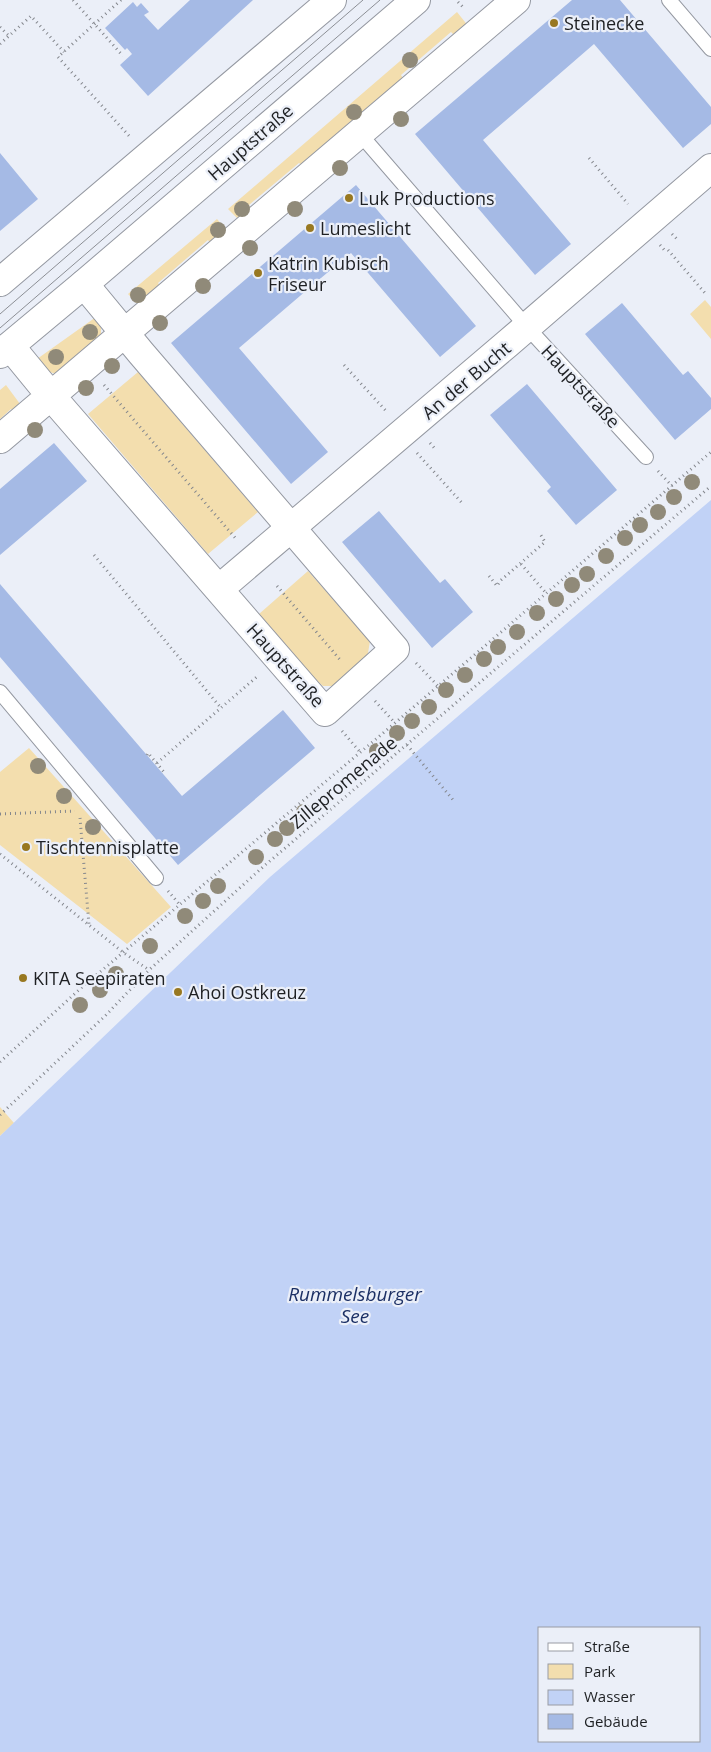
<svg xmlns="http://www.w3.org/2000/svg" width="711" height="1752" viewBox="0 0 711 1752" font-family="'Open Sans',sans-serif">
<rect width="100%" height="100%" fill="#ebeff8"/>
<!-- green -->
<path fill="#f3deae" d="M 457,12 L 469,27 L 455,36 L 451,32 L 401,75 L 404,80 L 302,165 L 299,163 L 249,205 L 251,209 L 241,222 L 228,209 Z
M 217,219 L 229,233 L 210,243 L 208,240 L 158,283 L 160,286 L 141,308 L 128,294 Z
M 705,300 L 711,307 L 711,339 L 690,314 Z
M 96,317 L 101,325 L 101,336 L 59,374 C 47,373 43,368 37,359 Z
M 138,372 L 258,512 L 208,554 L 88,414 Z
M 6,385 L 23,408 L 16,412 L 11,409 L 0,419 L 0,390 Z
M 308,571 L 370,641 L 367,659 L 335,686 L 323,686 L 315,679 L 259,614 Z
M 29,748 L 171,907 L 127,944 L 0,845 L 0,772 Z
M 0,1107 L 14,1123 L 0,1136 Z"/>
<!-- water -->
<path fill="#c1d2f6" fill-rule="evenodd" d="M 711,500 L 711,1752 L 0,1752 L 0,1136 L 270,877 ZM 540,1628 L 700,1628 L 700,1741 L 540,1741 Z"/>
<!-- building -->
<path fill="#a5bae5" d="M 190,0 L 253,0 L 148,96 L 120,65 L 132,54 L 127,48 L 125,50 L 105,28 L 133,2 L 137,7 L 141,3 L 149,12 L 144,15 L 158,30 Z
M 572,0 L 620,0 L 711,107 L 711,124 L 683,148 L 594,44 L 483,140 L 571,244 L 535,275 L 415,134 Z
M 0,153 L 38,199 L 0,231 Z
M 356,185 L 476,326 L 440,357 L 351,253 L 321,278 L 239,348 L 328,452 L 291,484 L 171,343 Z
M 622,303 L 683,375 L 688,371 L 711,398 L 711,409 L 675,440 L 585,334 Z
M 527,384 L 617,490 L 576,525 L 547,491 L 551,487 L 490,415 Z
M 54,443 L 87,481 L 0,555 L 0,489 Z
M 379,511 L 440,583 L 445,579 L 473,612 L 432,648 L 342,542 Z
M 0,584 L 182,796 L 283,710 L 315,748 L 178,865 L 0,657 Z"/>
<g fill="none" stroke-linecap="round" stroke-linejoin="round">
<!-- service casing -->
<g stroke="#9498a1" stroke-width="16">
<path id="service" d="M 669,0 L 711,49
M 360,134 L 527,327 L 646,457
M 0,692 L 156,878"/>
</g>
<!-- minor casing -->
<g stroke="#9498a1" stroke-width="30">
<path id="minor" d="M 10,346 L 51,396 L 325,712 L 395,649 L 141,353 L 84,284
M 0,439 L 516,0
M 219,589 L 507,344 L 711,168"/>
</g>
<!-- secondary casing -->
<g stroke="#9498a1" stroke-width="30">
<path id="secondary" d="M 0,282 L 332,0
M 0,354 L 84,284 L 416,0"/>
</g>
<!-- path -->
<path stroke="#84878d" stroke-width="3" stroke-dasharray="1 4" stroke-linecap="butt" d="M 73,0 L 123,56
M 121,0 L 58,57 L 130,137
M 458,2 L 465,9
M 0,27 L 9,36
M 0,44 L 31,16 L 64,52
M 589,158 L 628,204
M 672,234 L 679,241
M 660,245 L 666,252
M 668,250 L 705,293
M 344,365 L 387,412
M 104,385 L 237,540
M 430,443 L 436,450
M 417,453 L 462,503
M 658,471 L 672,486
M 94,555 L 221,708
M 521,564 L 546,593
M 489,576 L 497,586 L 500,581 L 545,542 L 539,532
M 277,586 L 342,662
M 416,663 L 438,686
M 375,701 L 395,723
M 342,731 L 360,752
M 407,745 L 454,801
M 147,755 L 148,753 L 164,772 L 163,773
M 157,763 L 259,675
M 0,814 L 75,811
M 80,818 L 89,925
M 0,854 L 124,953 L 149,970
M 168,891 L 180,905
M 0,1062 L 81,988 L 395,723 L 711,452
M 0,1115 L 106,1015 L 149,970 L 264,866 L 711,486"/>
<!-- service -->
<use href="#service" stroke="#fff" stroke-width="14"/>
<!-- minor -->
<use href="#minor" stroke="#fff" stroke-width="28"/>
<!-- secondary -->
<use href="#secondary" stroke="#fff" stroke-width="28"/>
<!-- tram -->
<path stroke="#8c8f95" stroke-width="1" d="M 0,314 L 363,0
M 0,328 L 380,0"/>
</g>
<!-- trees -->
<g fill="#908a79">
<circle cx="410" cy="60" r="8"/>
<circle cx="354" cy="112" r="8"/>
<circle cx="401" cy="119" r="8"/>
<circle cx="340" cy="168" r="8"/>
<circle cx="242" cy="209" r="8"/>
<circle cx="295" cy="209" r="8"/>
<circle cx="218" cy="230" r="8"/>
<circle cx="250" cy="248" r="8"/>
<circle cx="203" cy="286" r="8"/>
<circle cx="138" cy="295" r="8"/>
<circle cx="160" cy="323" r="8"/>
<circle cx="90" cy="332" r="8"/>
<circle cx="56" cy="357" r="8"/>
<circle cx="112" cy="366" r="8"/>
<circle cx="86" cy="388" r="8"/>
<circle cx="35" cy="430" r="8"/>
<circle cx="692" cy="482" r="8"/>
<circle cx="674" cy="497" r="8"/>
<circle cx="658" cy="512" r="8"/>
<circle cx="640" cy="525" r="8"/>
<circle cx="625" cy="538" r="8"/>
<circle cx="606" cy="556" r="8"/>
<circle cx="587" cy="574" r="8"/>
<circle cx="572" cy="585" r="8"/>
<circle cx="556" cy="599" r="8"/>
<circle cx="537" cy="613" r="8"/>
<circle cx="517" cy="632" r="8"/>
<circle cx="498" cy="647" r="8"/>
<circle cx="484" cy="659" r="8"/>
<circle cx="465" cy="675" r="8"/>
<circle cx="446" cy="690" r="8"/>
<circle cx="429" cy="707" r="8"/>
<circle cx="412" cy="721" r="8"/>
<circle cx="397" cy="733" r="8"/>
<circle cx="377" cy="751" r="8"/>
<circle cx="38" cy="766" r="8"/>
<circle cx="64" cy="796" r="8"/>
<circle cx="304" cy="812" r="8"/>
<circle cx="93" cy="827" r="8"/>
<circle cx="287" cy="828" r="8"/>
<circle cx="275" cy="839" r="8"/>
<circle cx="256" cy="857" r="8"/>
<circle cx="218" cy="886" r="8"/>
<circle cx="203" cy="901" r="8"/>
<circle cx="185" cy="916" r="8"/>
<circle cx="150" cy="946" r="8"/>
<circle cx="116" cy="974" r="8"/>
<circle cx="100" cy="990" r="8"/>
<circle cx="80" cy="1005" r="8"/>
</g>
<!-- markers -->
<g fill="#987821" stroke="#ebeff8" stroke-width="2">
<circle cx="554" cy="23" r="5"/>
<circle cx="349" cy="198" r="5"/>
<circle cx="310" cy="228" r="5"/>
<circle cx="258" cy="273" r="5"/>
<circle cx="26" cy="847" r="5"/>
<circle cx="23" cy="978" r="5"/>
<circle cx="178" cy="992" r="5"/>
</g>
<g text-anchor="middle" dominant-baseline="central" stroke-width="4.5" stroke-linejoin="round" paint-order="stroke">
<!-- poi labels -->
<g font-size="18" fill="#1e2023" stroke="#ebeff8" text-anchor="start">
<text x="564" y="23">Steinecke</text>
<text x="359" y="198">Luk Productions</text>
<text x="320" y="228">Lumeslicht</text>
<text x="268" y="263">Katrin Kubisch<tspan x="268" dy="21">Friseur</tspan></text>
<text x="36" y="847">Tischtennisplatte</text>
<text x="33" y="978">KITA Seepiraten</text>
<text x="188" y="992">Ahoi Ostkreuz</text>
</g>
<!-- street labels -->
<g font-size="18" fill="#1e2023" stroke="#ebeff8">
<text transform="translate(250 142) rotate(-41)">Hauptstraße</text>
<text transform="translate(466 380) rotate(-40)">An der Bucht</text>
<text transform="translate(581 386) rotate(47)">Hauptstraße</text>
<text transform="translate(286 665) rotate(48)">Hauptstraße</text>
<text transform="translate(343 782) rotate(-40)">Zillepromenade</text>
</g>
<!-- water labels -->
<g font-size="19" font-style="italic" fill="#1c3065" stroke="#ebeff8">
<text x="355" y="1294">Rummelsburger<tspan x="355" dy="22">See</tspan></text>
</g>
</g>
<!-- legend -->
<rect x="538" y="1627" width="162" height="115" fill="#ebeff8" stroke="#999ca3"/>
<rect x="548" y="1643" width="25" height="8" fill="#ffffff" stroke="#999ca3"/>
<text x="584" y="1652" font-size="15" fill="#1e2023">Straße</text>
<rect x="548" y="1664" width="25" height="15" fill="#f3deae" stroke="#999ca3"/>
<text x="584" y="1677" font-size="15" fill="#1e2023">Park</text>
<rect x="548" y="1690" width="25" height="15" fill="#c1d2f6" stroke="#999ca3"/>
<text x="584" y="1702" font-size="15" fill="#1e2023">Wasser</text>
<rect x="548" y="1714" width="25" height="15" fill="#a5bae5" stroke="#999ca3"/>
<text x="584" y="1727" font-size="15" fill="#1e2023">Gebäude</text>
</svg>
